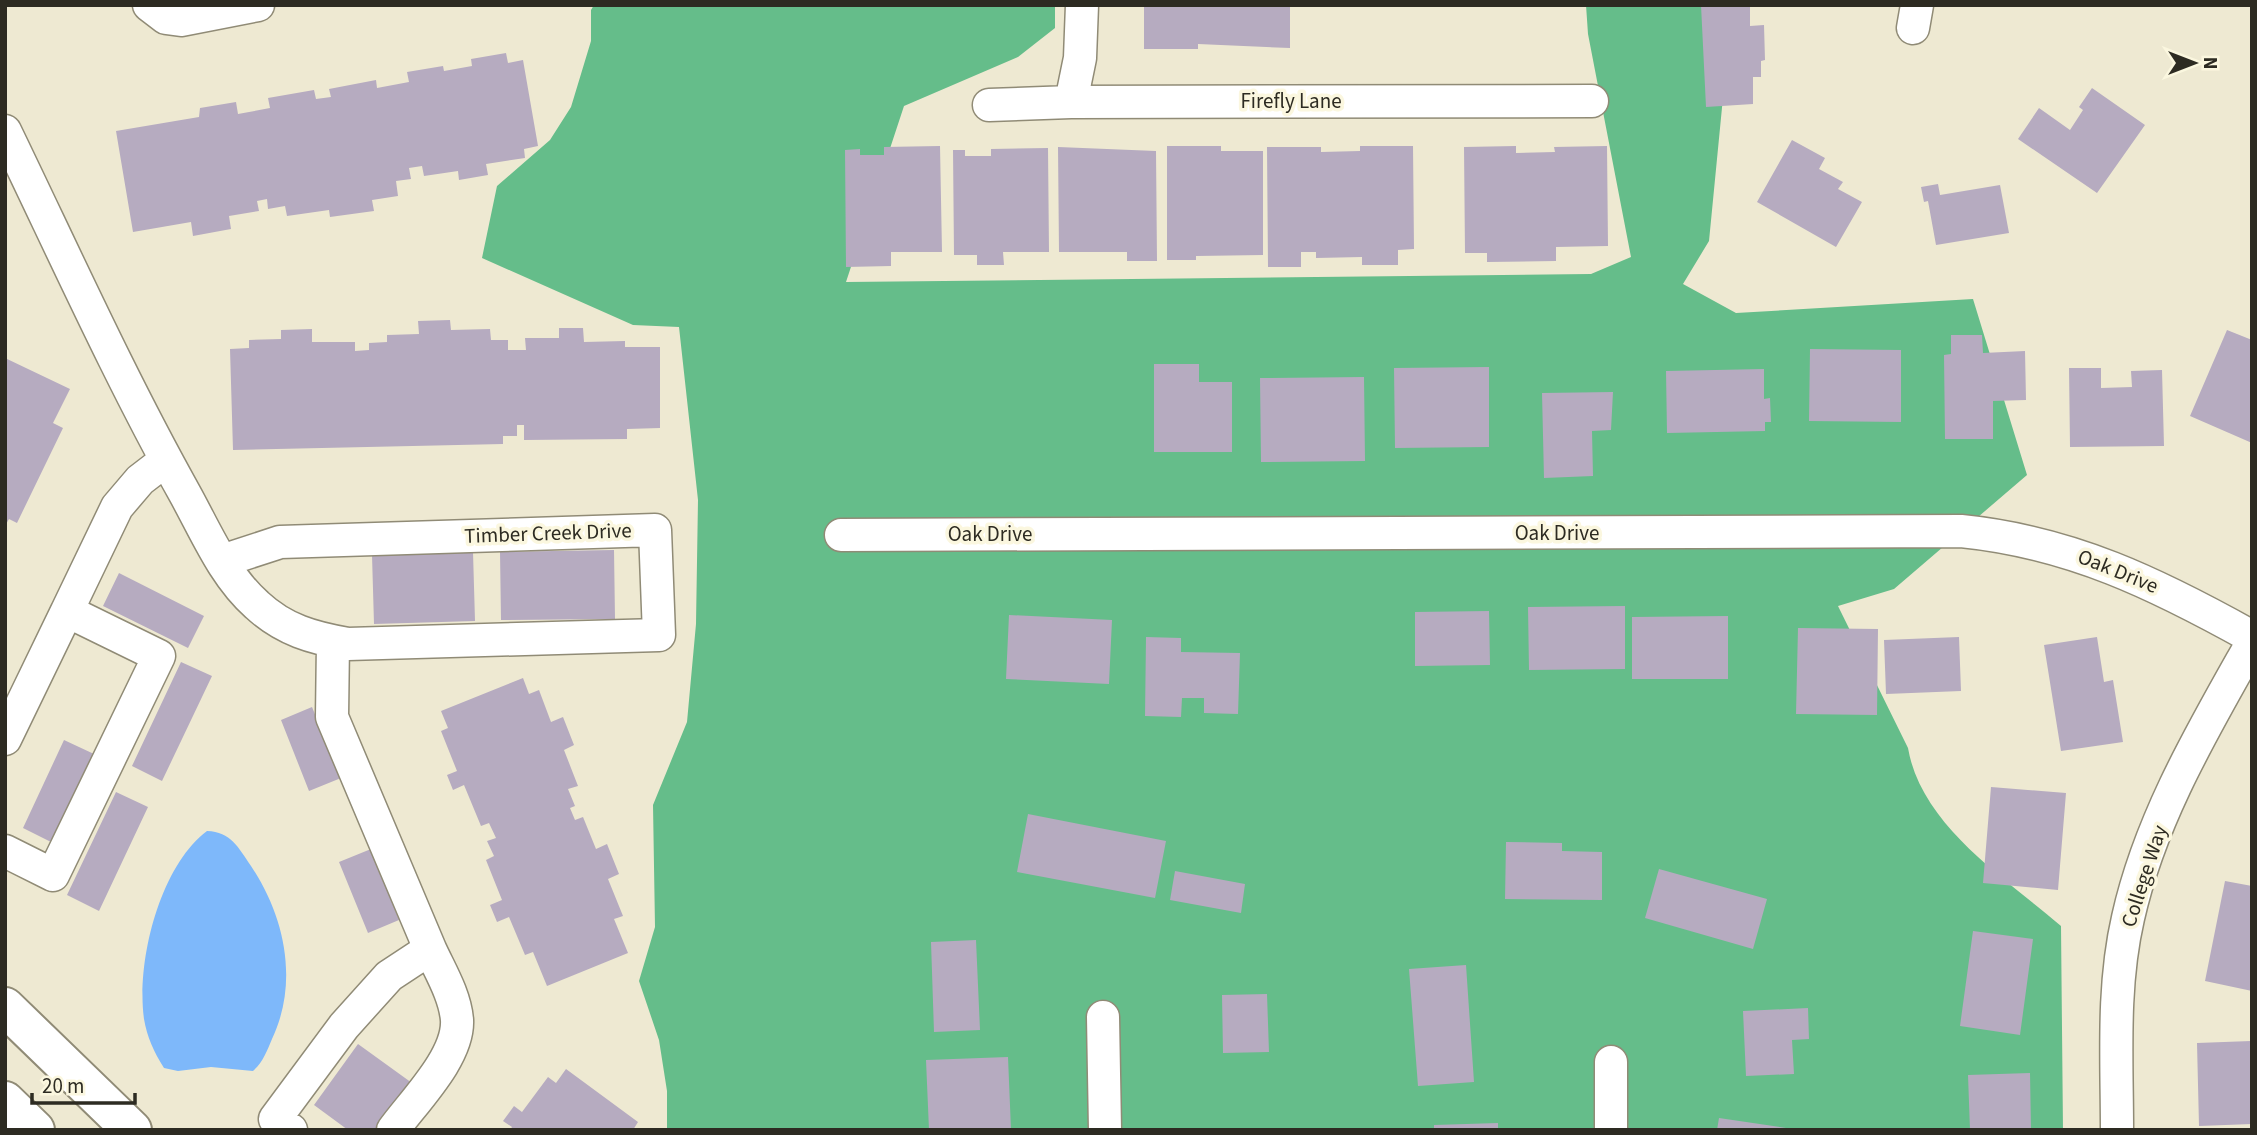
<svg xmlns="http://www.w3.org/2000/svg" width="2257" height="1135" viewBox="0 0 2257 1135" font-family="'Source Sans 3',sans-serif">
<rect width="100%" height="100%" fill="#eee9d2"/>
<!-- forest -->
<path fill="#65bd8a" d="M 594,5 L 1055,5 L 1055,28 L 1018,57 L 904,106 L 846,282 L 1591,274 L 1631,257 L 1588,34 L 1586,5 L 1732,5 L 1709,241 L 1683,284 L 1736,313 L 1973,299 L 2027,475 L 1894,589 L 1838,606 L 1908,748 C 1921,825 2005,878 2061,926 L 2063,1130 L 667,1130 L 667,1091 L 659,1040 L 639,981 L 655,927 L 653,805 L 687,722 L 696,624 L 698,500 L 679,327 L 633,325 L 482,258 L 497,186 L 550,140 L 571,107 L 591,41 L 591,10 Z"/>
<!-- water -->
<path fill="#7eb8fa" d="M 207,831 C 231,832 238,847 251,866 C 285,917 299,982 272,1039 C 267,1051 263,1062 253,1071 L 211,1067 L 178,1071 L 164,1068 C 154,1052 147,1037 144,1019 C 136,961 160,866 207,831 Z"/>
<!-- building -->
<path fill="#b6abc0" d="M 1144,5 L 1290,5 L 1290,48 L 1198,44 L 1198,49 L 1144,49 Z
M 1701,5 L 1750,5 L 1750,26 L 1764,25 L 1765,60 L 1761,61 L 1761,77 L 1753,77 L 1753,104 L 1706,107 Z
M 506,53 L 508,63 L 523,60 L 538,146 L 524,149 L 525,158 L 486,164 L 488,175 L 459,180 L 458,171 L 424,176 L 422,166 L 409,168 L 411,179 L 396,181 L 398,196 L 372,200 L 374,211 L 330,217 L 329,210 L 287,216 L 285,206 L 268,209 L 267,199 L 257,201 L 259,211 L 229,216 L 231,229 L 193,236 L 191,222 L 133,232 L 116,131 L 199,117 L 200,108 L 236,102 L 238,114 L 270,108 L 268,98 L 314,90 L 316,99 L 331,97 L 329,89 L 376,80 L 377,88 L 409,82 L 407,72 L 443,66 L 444,71 L 472,66 L 471,59 Z
M 2092,88 L 2145,125 L 2097,193 L 2018,139 L 2039,108 L 2070,130 L 2083,110 L 2079,107 Z
M 1792,140 L 1825,158 L 1819,169 L 1843,182 L 1838,189 L 1862,202 L 1836,247 L 1757,202 Z
M 940,146 L 942,252 L 891,252 L 891,266 L 846,267 L 845,150 L 860,149 L 860,155 L 884,155 L 884,147 Z
M 1167,146 L 1221,146 L 1221,151 L 1263,151 L 1263,255 L 1196,256 L 1196,260 L 1167,260 Z
M 1360,146 L 1413,146 L 1414,249 L 1398,250 L 1398,265 L 1362,265 L 1362,257 L 1316,258 L 1316,252 L 1301,252 L 1301,267 L 1268,267 L 1267,147 L 1321,147 L 1321,152 L 1360,151 Z
M 1516,146 L 1516,153 L 1555,152 L 1554,147 L 1607,146 L 1608,246 L 1556,247 L 1556,261 L 1487,262 L 1487,253 L 1465,253 L 1464,147 Z
M 1058,147 L 1156,151 L 1157,261 L 1127,261 L 1127,252 L 1059,252 Z
M 1048,148 L 1049,252 L 1003,252 L 1004,265 L 977,265 L 977,255 L 954,255 L 953,150 L 965,150 L 965,156 L 991,156 L 991,149 Z
M 1938,184 L 1940,195 L 2000,185 L 2009,233 L 1936,245 L 1928,201 L 1924,202 L 1921,187 Z
M 450,320 L 451,330 L 490,329 L 491,340 L 508,340 L 508,350 L 526,350 L 525,338 L 559,338 L 559,328 L 583,328 L 584,342 L 625,341 L 625,347 L 660,347 L 660,428 L 627,429 L 627,439 L 524,440 L 524,425 L 517,425 L 517,436 L 503,436 L 503,444 L 233,450 L 230,349 L 249,348 L 249,340 L 281,339 L 281,330 L 312,329 L 312,342 L 355,342 L 355,351 L 369,350 L 369,343 L 387,342 L 387,335 L 419,334 L 418,321 Z
M 2227,330 L 2252,340 L 2252,443 L 2190,416 Z
M 1951,335 L 1982,335 L 1983,353 L 2025,351 L 2026,400 L 1993,401 L 1993,439 L 1945,439 L 1944,355 L 1951,354 Z
M 1810,349 L 1901,350 L 1901,422 L 1809,421 Z
M 5,358 L 70,389 L 53,423 L 63,428 L 17,523 L 9,519 L 5,526 Z
M 1154,364 L 1199,364 L 1199,382 L 1232,382 L 1232,452 L 1154,452 Z
M 1489,367 L 1489,447 L 1395,448 L 1394,368 Z
M 2069,368 L 2101,368 L 2101,388 L 2132,387 L 2131,371 L 2162,370 L 2164,446 L 2070,447 Z
M 1764,369 L 1764,399 L 1770,398 L 1771,422 L 1765,422 L 1765,431 L 1667,433 L 1666,371 Z
M 1364,377 L 1365,461 L 1261,462 L 1260,378 Z
M 1613,392 L 1611,430 L 1592,431 L 1593,476 L 1544,478 L 1542,393 Z
M 614,550 L 615,619 L 501,620 L 500,552 Z
M 473,552 L 475,621 L 374,624 L 372,555 Z
M 119,573 L 204,616 L 188,648 L 103,606 Z
M 1625,606 L 1625,669 L 1529,670 L 1528,607 Z
M 1489,611 L 1490,665 L 1415,666 L 1415,612 Z
M 1009,615 L 1112,620 L 1109,684 L 1006,679 Z
M 1728,616 L 1728,679 L 1632,679 L 1632,617 Z
M 1798,628 L 1878,629 L 1877,715 L 1796,714 Z
M 1146,637 L 1181,638 L 1181,652 L 1240,653 L 1238,714 L 1204,713 L 1204,698 L 1182,698 L 1181,717 L 1145,716 Z
M 1959,637 L 1961,691 L 1886,694 L 1884,640 Z
M 2097,637 L 2104,682 L 2113,680 L 2123,742 L 2061,751 L 2044,645 Z
M 181,662 L 212,676 L 162,781 L 132,766 Z
M 523,678 L 529,694 L 539,690 L 551,722 L 563,717 L 574,745 L 564,750 L 578,786 L 568,789 L 575,806 L 570,808 L 575,820 L 583,817 L 596,849 L 607,844 L 619,874 L 608,879 L 623,916 L 614,919 L 628,953 L 547,986 L 533,952 L 525,955 L 509,917 L 497,922 L 490,905 L 502,900 L 486,860 L 494,856 L 487,841 L 496,838 L 489,823 L 481,826 L 464,785 L 453,790 L 447,775 L 457,771 L 441,731 L 448,728 L 441,711 Z
M 312,707 L 341,778 L 309,791 L 281,720 Z
M 64,740 L 94,754 L 53,843 L 23,828 Z
M 1991,787 L 2066,793 L 2058,890 L 1983,883 Z
M 116,792 L 148,807 L 99,911 L 67,895 Z
M 1028,814 L 1166,841 L 1155,898 L 1017,872 Z
M 1506,842 L 1562,843 L 1562,851 L 1602,852 L 1602,900 L 1505,899 Z
M 371,849 L 399,920 L 368,933 L 339,862 Z
M 1659,869 L 1767,899 L 1753,949 L 1645,918 Z
M 1175,871 L 1245,884 L 1241,913 L 1170,900 Z
M 2225,881 L 2252,886 L 2252,991 L 2205,981 Z
M 1973,931 L 2033,939 L 2020,1035 L 1960,1026 Z
M 976,940 L 980,1030 L 934,1032 L 931,942 Z
M 1466,965 L 1474,1082 L 1418,1086 L 1409,969 Z
M 1267,994 L 1269,1052 L 1223,1053 L 1222,995 Z
M 1808,1008 L 1809,1039 L 1792,1040 L 1794,1074 L 1746,1076 L 1743,1011 Z
M 2251,1041 L 2252,1124 L 2199,1126 L 2197,1043 Z
M 358,1044 L 412,1083 L 378,1130 L 348,1130 L 314,1105 Z
M 1008,1057 L 1011,1130 L 929,1130 L 926,1060 Z
M 566,1069 L 638,1122 L 633,1130 L 510,1130 L 512,1127 L 503,1121 L 514,1106 L 522,1112 L 548,1077 L 556,1083 Z
M 2030,1073 L 2031,1130 L 1970,1130 L 1968,1075 Z
M 1719,1118 L 1786,1128 L 1786,1130 L 1717,1130 Z
M 1498,1123 L 1498,1130 L 1434,1130 L 1434,1125 Z"/>
<g fill="none" stroke-linecap="round" stroke-linejoin="round">
<!-- minor casing -->
<g stroke="#908b76" stroke-width="35">
<path id="minor" d="M 149,5 L 166,18 L 181,20 L 258,5
M 1913,28 L 1917,5
M 1071,102 L 1080,58 L 1082,5
M 989,105 L 1071,102 L 1592,101
M 5,131 C 64,253 119,376 185,494 C 206,532 224,576 257,605 C 284,630 313,638 348,644 L 659,635 L 655,530 L 280,542 L 222,561
M 841,535 L 1961,531 C 2071,542 2157,584 2252,637
M 67,611 L 117,507 L 140,480 L 166,460
M 333,642 L 332,717 L 430,949
M 5,739 L 67,611 L 159,656 L 53,875 L 5,851
M 1103,1017 L 1105,1130
M 1611,1062 L 1611,1130
M 291,1130 L 275,1119 L 344,1026 L 389,976 L 430,949 C 440,971 455,995 457,1020 C 459,1057 414,1101 393,1130
M 2117,1130 C 2117,1060 2112,987 2128,918 C 2150,819 2203,730 2252,643"/>
</g>
<!-- tertiary casing -->
<g stroke="#908b76" stroke-width="42">
<path id="tertiary" d="M 5,1007 L 132,1130
M 5,1101 L 35,1130"/>
</g>
<!-- minor -->
<use href="#minor" stroke="#fff" stroke-width="32"/>
<!-- tertiary -->
<use href="#tertiary" stroke="#fff" stroke-width="38"/>
</g>
<g text-anchor="middle" dominant-baseline="central" stroke-width="7" stroke-linejoin="round" paint-order="stroke">
<!-- street labels -->
<g font-size="21" fill="#2d2b22" stroke="#fbf7df">
<text x="1291" y="101">Firefly Lane</text>
<text transform="translate(548 533) rotate(-2)">Timber Creek Drive</text>
<text x="1557" y="533">Oak Drive</text>
<text x="990" y="534">Oak Drive</text>
<text transform="translate(2118 571) rotate(22)">Oak Drive</text>
<text transform="translate(2144 876) rotate(-72)">College Way</text>
</g>
</g>
<!-- border -->
<rect width="2257" height="1135" fill="none" stroke="#2d2b22" stroke-width="14"/>
<!-- north arrow -->
<g transform="translate(2194 63) rotate(90)" stroke="#fbf7df" stroke-width="5" paint-order="stroke">
<path d="M0-5L12 26L0 18L-12 26Z" fill="#2d2b22"/>
<text y="-10" font-size="19" font-weight="bold" text-anchor="middle" fill="#2d2b22">N</text>
</g>
<!-- scale -->
<path d="M32 1093v10h103v-10" fill="none" stroke="#2d2b22" stroke-width="3.5"/>
<text x="42" y="1093" font-size="21" fill="#2d2b22" stroke="#fbf7df" stroke-width="5" paint-order="stroke">20 m</text>
</svg>
